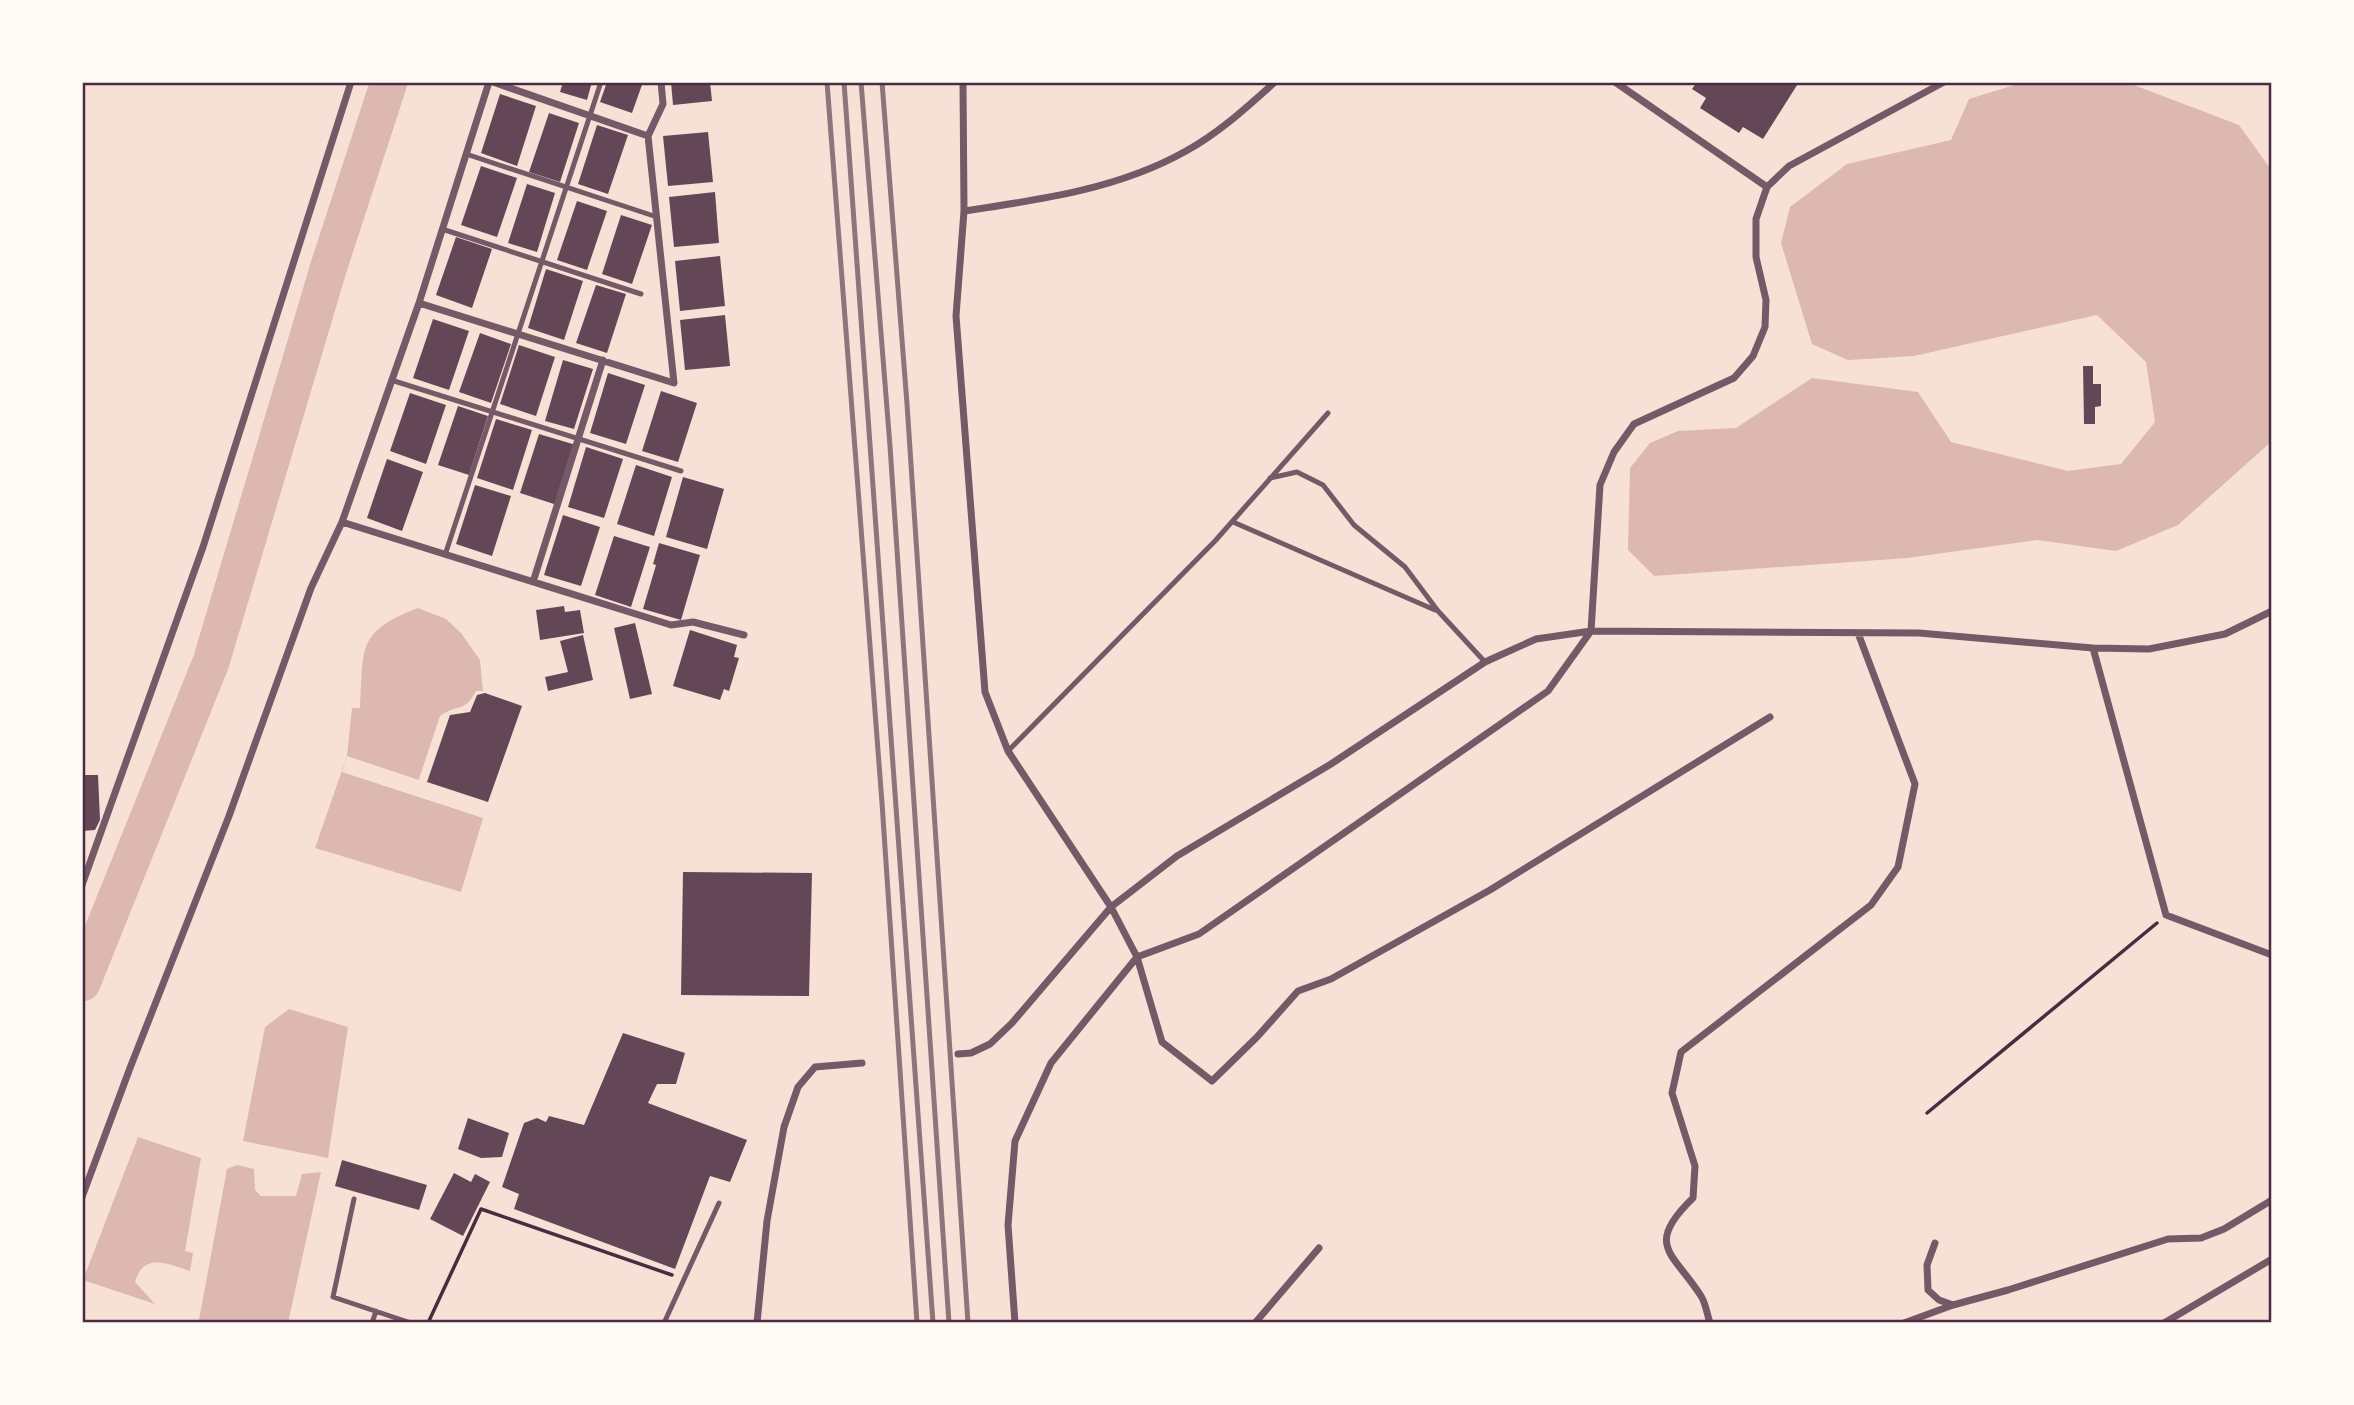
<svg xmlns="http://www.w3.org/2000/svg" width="2354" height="1405" viewBox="0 0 2354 1405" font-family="Signika,sans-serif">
<rect width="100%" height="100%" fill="#f7e1d7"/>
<!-- water -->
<path fill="#dcb8b0" d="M 2024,82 L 2126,82 L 2239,125 L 2272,171 L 2272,441 L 2178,525 L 2116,551 L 2037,540 L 1907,558 L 1654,576 L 1628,550 L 1630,468 L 1650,443 L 1678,431 L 1736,428 L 1812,378 L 1918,392 L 1951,442 L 2068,471 L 2121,464 L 2155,422 L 2146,362 L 2097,315 L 1914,356 L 1848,360 L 1812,344 L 1781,243 L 1790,207 L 1847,164 L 1951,140 L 1969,99 Z
M 418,608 L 446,619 L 461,633 L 480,660 L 483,691 L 476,691 C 464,714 458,703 440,716 L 414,794 L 483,818 L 461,892 L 315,848 L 347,756 L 352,708 L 360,708 C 364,649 355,632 418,608 Z
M 289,1009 L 348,1027 L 328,1158 L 243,1141 L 265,1027 Z
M 138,1137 L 201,1158 L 185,1251 L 193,1253 L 190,1271 C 168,1264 143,1252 135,1282 L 155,1304 L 83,1280 Z
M 237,1165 L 254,1169 L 255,1190 L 261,1196 L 296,1196 L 302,1174 L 321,1172 L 288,1323 L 223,1323 L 199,1320 L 227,1169 Z"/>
<!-- pier -->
<path fill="#f7e1d7" d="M 347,756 L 422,781 L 418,792 L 484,815 L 483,818 L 342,772 Z"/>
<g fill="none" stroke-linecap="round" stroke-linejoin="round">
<!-- river -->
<path stroke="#dcb8b0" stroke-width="37" d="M 82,983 L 211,662 L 329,266 L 389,82"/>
</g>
<!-- building -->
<path fill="#644757" d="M 563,82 L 592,82 L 587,100 L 560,92 Z
M 607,82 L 643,82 L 632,113 L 600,102 Z
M 671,82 L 710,82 L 712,101 L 673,105 Z
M 1697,82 L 1799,82 L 1763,139 L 1743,127 L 1739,133 L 1700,108 L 1706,98 L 1692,89 Z
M 500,94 L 536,106 L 517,166 L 481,153 Z
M 549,113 L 579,123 L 560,182 L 529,172 Z
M 597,125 L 628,135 L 608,194 L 578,184 Z
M 708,132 L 713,182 L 668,186 L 663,136 Z
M 481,166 L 517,178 L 497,237 L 461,225 Z
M 527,184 L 555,193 L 537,252 L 508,243 Z
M 715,192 L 719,243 L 674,247 L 669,197 Z
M 577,201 L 607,211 L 587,270 L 557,260 Z
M 621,215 L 652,225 L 632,284 L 602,274 Z
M 456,237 L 492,249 L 472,308 L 436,295 Z
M 720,256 L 725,306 L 680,311 L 675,261 Z
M 546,269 L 583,281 L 564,340 L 528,328 Z
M 596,285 L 626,294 L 607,353 L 576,343 Z
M 725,315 L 730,366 L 685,370 L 680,320 Z
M 433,319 L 469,331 L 449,390 L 413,378 Z
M 480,333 L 511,344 L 491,403 L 459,392 Z
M 519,345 L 555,357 L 536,416 L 500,404 Z
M 563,360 L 593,369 L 574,429 L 545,421 Z
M 2083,366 L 2093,366 L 2093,384 L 2101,384 L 2101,406 L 2095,407 L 2095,424 L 2084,424 Z
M 608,373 L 645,385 L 626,444 L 590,433 Z
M 661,391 L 697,403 L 678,462 L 642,451 Z
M 410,393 L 446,405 L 426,464 L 390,451 Z
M 458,406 L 488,416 L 469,475 L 438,465 Z
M 496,419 L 532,430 L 513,490 L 477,478 Z
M 539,434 L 576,445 L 557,505 L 520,493 Z
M 586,447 L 623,459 L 604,518 L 568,507 Z
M 387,459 L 423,472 L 402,531 L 367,518 Z
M 636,465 L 672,477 L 654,536 L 617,524 Z
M 683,477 L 724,489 L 707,549 L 666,537 Z
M 475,485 L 511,496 L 492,556 L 456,544 Z
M 563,515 L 600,527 L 581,586 L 544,575 Z
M 614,536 L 650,547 L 631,607 L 595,595 Z
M 659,543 L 700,555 L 681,620 L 643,609 L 656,565 L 653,564 Z
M 564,606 L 565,612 L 580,610 L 584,633 L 540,640 L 536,610 Z
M 635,623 L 652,694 L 630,699 L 614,628 Z
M 690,630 L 737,645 L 734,657 L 739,658 L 729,691 L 724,689 L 720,700 L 673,686 Z
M 583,635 L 593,680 L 548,691 L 545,677 L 568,672 L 560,641 Z
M 485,693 L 522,706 L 488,802 L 427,782 L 450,715 L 470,712 L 477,695 Z
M 82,775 L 98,775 L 100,820 L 95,830 L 82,831 Z
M 683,872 L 812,873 L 809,996 L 681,995 Z
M 623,1033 L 685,1053 L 676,1084 L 657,1084 L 648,1103 L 747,1140 L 730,1182 L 710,1176 L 675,1269 L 514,1209 L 519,1194 L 502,1187 L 524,1123 L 537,1118 L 546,1122 L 549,1116 L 584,1125 Z
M 468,1118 L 509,1133 L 502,1157 L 481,1158 L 458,1149 Z
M 342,1160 L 427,1185 L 419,1210 L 335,1186 Z
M 454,1173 L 471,1182 L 475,1174 L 490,1182 L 463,1236 L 430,1219 Z"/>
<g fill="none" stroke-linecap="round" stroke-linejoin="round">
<!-- path -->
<path stroke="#4a2c40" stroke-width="3.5" d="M 1927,1113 L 2157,923
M 428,1323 L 481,1209 L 672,1275"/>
<!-- service -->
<path stroke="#755966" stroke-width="5" d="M 466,154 L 657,217
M 442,229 L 641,294
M 391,380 L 681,471
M 1270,478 L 1297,472 L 1323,485 L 1354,525 L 1405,567 L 1438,611 L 1485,662
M 1233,522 L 1435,610
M 445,555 L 601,82
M 1008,751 L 1215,541 L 1328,413
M 354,1199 L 333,1297 L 411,1323
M 372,1323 L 376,1311
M 664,1323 L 719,1203"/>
<!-- minor -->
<path stroke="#755966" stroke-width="7" d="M 493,82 L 648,136
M 963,82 L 964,211 L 956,316 L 985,692 L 1008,751 L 1111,907 L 1137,957 L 1162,1042 L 1212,1081 L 1257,1037 L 1298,991 L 1331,979 L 1490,890 L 1770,717
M 1615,82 L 1767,187
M 964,211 C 1039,200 1119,189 1186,151 C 1219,133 1247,107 1275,82
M 419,303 L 674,383 L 648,136 L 663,104 L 661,82
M 342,522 L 671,625 L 693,622 L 744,635
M 533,582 L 603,360
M 2093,648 L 2166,915 L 2272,955
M 82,885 L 203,547 L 351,82
M 958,1054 L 971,1053 L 990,1044 L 1012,1023 L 1111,907 L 1177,856 L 1331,764 L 1485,662 L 1536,639 L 1591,631 L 1919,633 L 2093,648 L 2149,649 L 2225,634 L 2272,611
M 82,1197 L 130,1068 L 229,816 L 311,588 L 342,522 L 419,303 L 489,82
M 1935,1243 L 1927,1265 L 1928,1290 L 1939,1300 L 1953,1305
M 757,1323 L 767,1221 L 784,1127 L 798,1087 L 815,1067 L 862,1063
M 1015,1323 L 1008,1225 L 1015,1141 L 1051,1063 L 1137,957 L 1199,934 L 1548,691 L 1591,631 L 1600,485 L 1614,452 L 1634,424 L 1734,378 L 1753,356 L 1765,327 L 1766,300 L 1756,257 L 1756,219 L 1767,187 L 1789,166 L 1944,82
M 1255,1323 L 1319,1248
M 1710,1323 C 1707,1314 1706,1304 1701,1296 C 1674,1253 1643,1246 1693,1198 L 1695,1166 L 1672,1093 L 1681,1052 L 1871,905 L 1898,867 L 1915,784 L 1858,633
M 1904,1323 L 1953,1305 L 2008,1290 L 2168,1239 L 2201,1238 L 2224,1229 L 2272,1200
M 2164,1323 L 2272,1259"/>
<!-- rail -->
<path stroke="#8f747c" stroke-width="5" d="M 827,82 L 882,803 L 917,1323
M 844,82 L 933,1323
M 861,82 L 890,446 L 949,1323
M 882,82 L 907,404 L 968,1323"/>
</g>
<!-- border -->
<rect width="2354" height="1405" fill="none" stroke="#fffaf5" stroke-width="168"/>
<rect x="84" y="84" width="2186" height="1237" fill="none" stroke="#4a2c40" stroke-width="2.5"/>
</svg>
